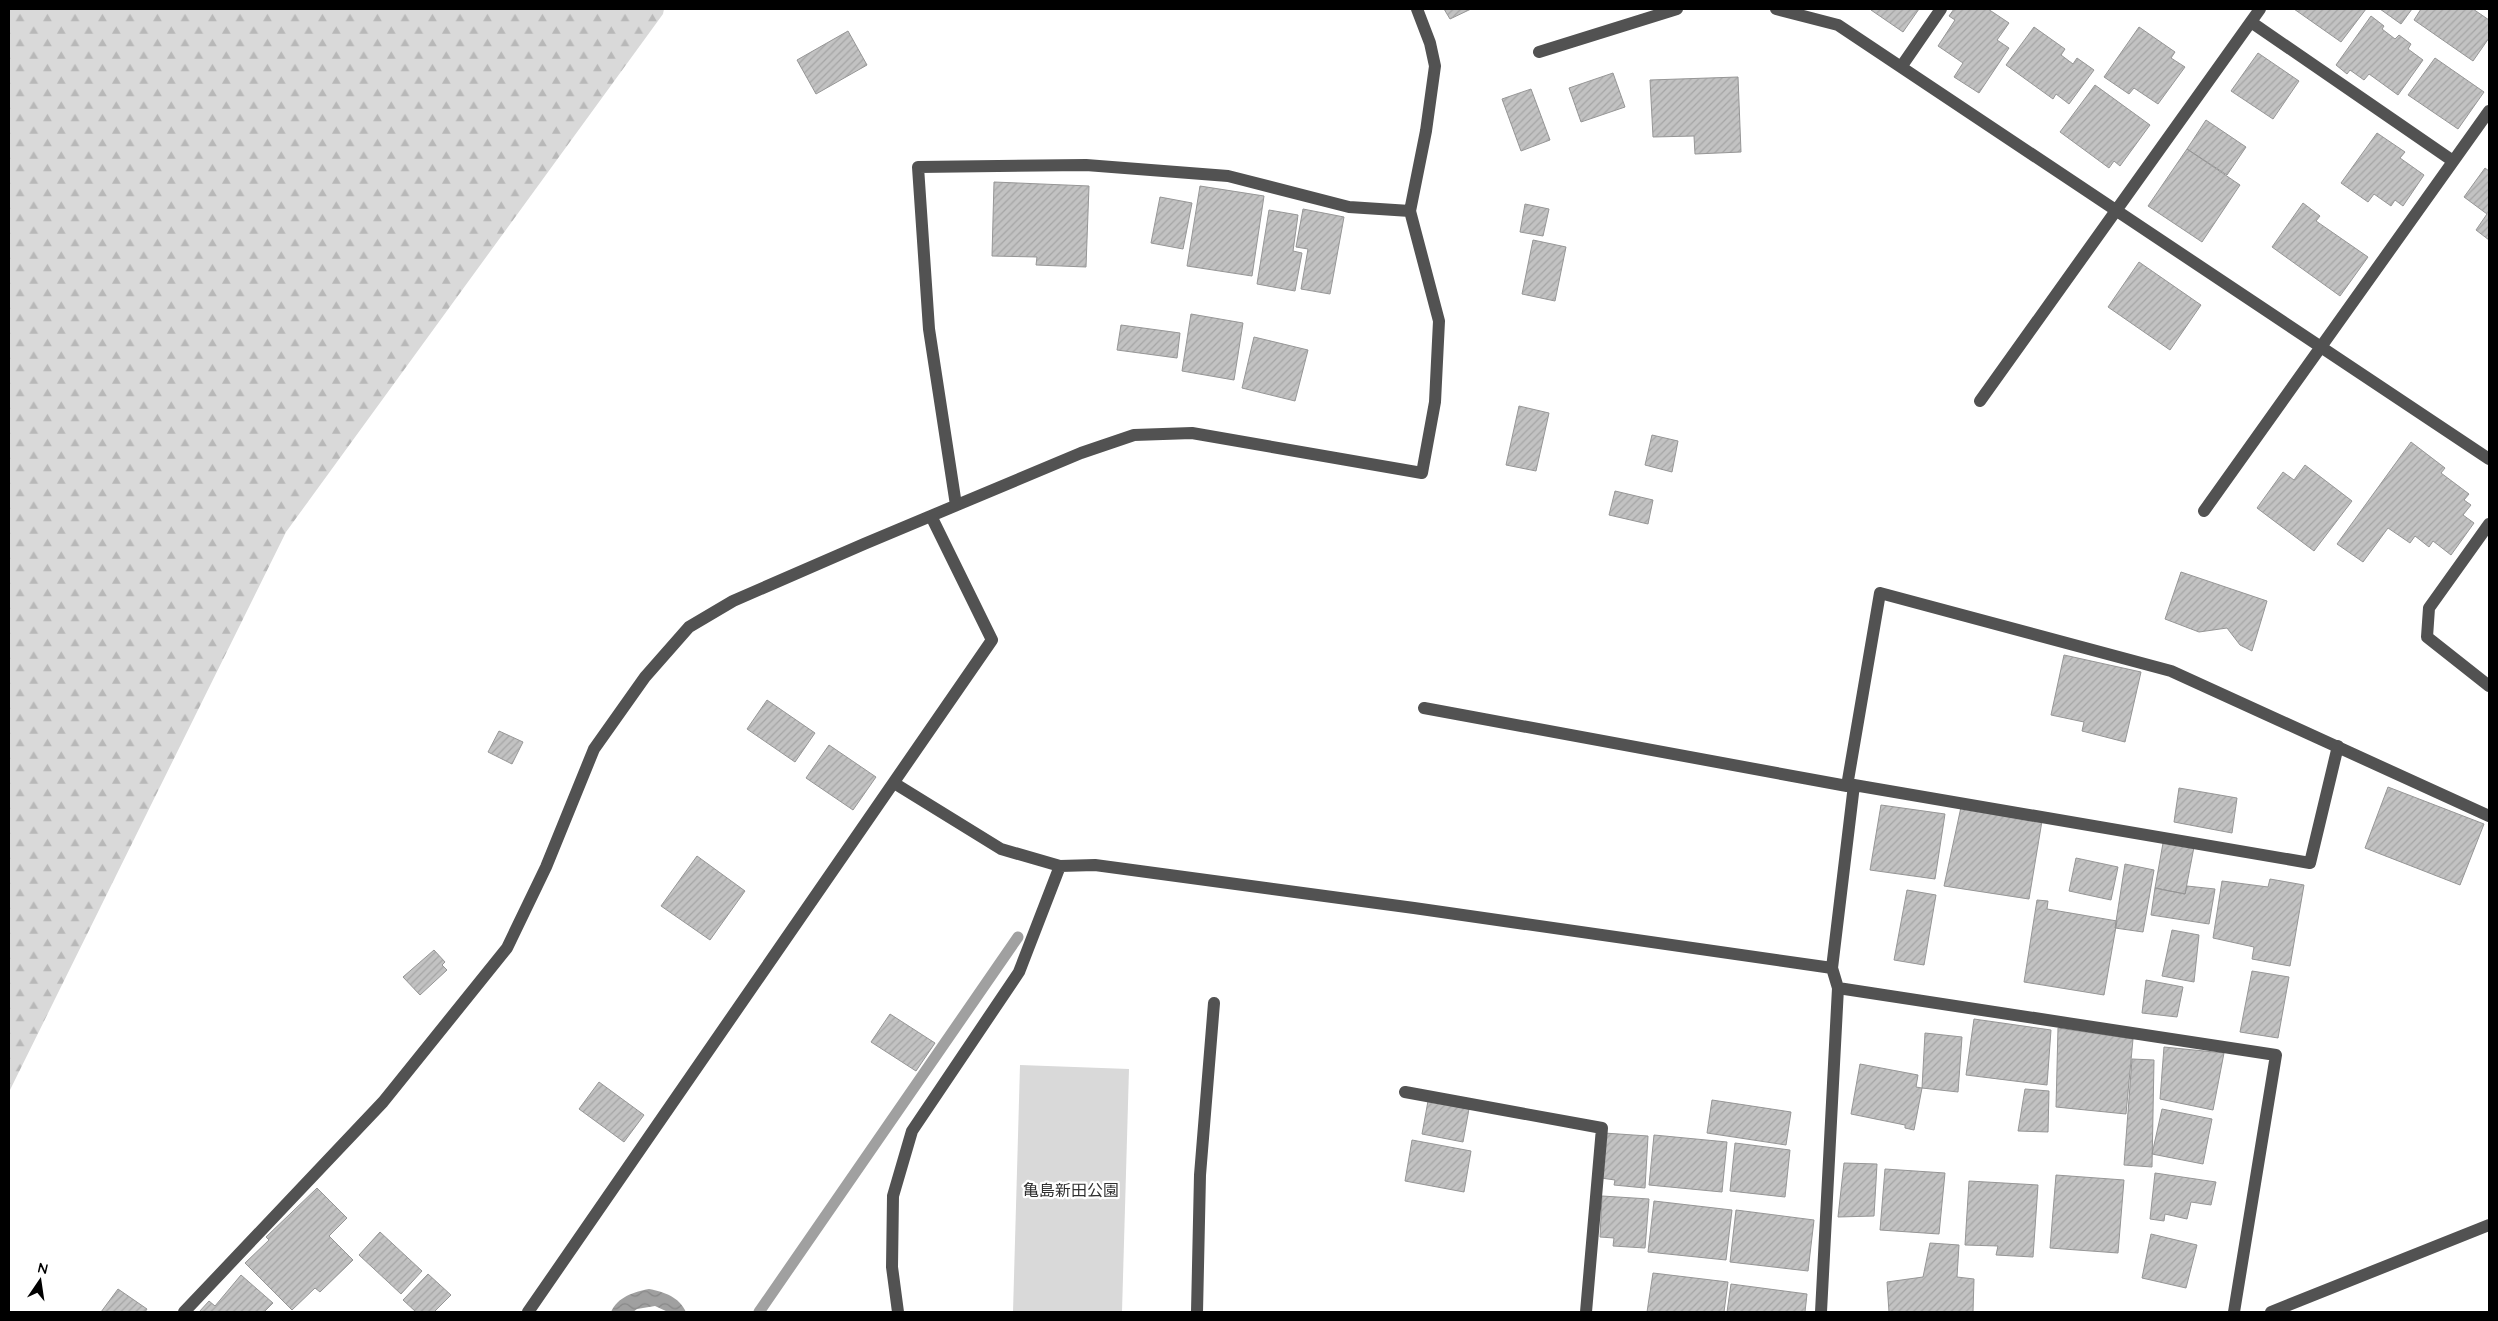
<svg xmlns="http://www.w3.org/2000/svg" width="2498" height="1321" viewBox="0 0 2498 1321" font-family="Quicksand,'Noto Sans JP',sans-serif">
<defs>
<pattern id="forest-firs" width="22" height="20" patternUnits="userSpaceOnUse" patternTransform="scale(1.25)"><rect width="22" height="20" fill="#d9d9d9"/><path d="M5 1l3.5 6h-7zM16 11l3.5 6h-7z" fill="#b8b8b8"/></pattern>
<pattern id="water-waves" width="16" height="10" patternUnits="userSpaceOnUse" patternTransform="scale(1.25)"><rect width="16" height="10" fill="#a0a0a0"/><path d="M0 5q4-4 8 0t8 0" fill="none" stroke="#888"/></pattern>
<pattern id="building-hatch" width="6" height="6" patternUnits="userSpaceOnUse" patternTransform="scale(1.25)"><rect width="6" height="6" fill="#c2c2c2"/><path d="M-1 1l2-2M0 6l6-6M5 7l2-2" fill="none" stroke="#a5a5a5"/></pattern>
</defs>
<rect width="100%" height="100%" fill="#fff"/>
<!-- forest -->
<path fill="url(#forest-firs)" d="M 9,9 L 664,9 L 663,14 L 286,532 L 9,1092 Z"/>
<!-- park -->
<path fill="#d9d9d9" d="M 1020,1065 L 1129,1069 L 1122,1312 L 1013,1312 Z"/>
<!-- water -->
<path fill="url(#water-waves)" d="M 649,1289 C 665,1292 679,1297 686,1312 L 668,1312 L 655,1306 L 637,1309 L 633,1312 L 611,1312 C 618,1297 633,1292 649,1289 Z"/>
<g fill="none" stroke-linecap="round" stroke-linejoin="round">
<!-- stream -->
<path stroke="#a0a0a0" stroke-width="11" d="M 759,1312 L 1018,937"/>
</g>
<!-- building -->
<path fill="url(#building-hatch)" stroke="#969696" d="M 1444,9 L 1471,9 L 1450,19 Z
M 1873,9 L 1919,9 L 1903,32 L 1871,10 Z
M 1954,9 L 1988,9 L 2009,23 L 1997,40 L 2009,48 L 1979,93 L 1954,77 L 1963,63 L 1938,46 L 1955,20 L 1949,16 Z
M 2294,9 L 2366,9 L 2341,42 Z
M 2380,9 L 2412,9 L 2401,24 Z
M 2421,9 L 2473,9 L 2489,20 L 2489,38 L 2473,61 L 2414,20 Z
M 2371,16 L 2384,26 L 2382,29 L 2395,39 L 2399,35 L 2411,44 L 2408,49 L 2423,60 L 2398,95 L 2369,74 L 2364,80 L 2350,70 L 2347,74 L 2336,65 Z
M 2034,27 L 2065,49 L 2061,55 L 2073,64 L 2077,58 L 2094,70 L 2069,104 L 2056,94 L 2053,99 L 2006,65 Z
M 2139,27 L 2175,52 L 2171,58 L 2185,67 L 2158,104 L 2134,88 L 2129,94 L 2104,77 Z
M 848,31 L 867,65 L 816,94 L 797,60 Z
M 2258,53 L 2299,81 L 2273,119 L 2231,91 Z
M 2435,58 L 2484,92 L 2458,129 L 2408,95 Z
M 1613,73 L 1625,107 L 1581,122 L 1569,88 Z
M 1738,77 L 1741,152 L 1695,154 L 1694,136 L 1653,137 L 1650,80 Z
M 2095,85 L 2150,125 L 2120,166 L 2114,161 L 2109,168 L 2060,132 Z
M 1531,89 L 1550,140 L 1521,151 L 1502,99 Z
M 2206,120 L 2246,147 L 2227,175 L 2187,149 Z
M 2377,133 L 2405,152 L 2400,158 L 2424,175 L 2403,206 L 2395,200 L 2391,206 L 2374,194 L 2368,202 L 2341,183 Z
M 2187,149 L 2240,185 L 2202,242 L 2148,206 Z
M 2485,168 L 2489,171 L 2489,240 L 2476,230 L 2487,214 L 2464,197 Z
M 994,182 L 1089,186 L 1086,267 L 1036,265 L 1037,257 L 992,256 Z
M 1200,186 L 1264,196 L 1252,276 L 1187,266 Z
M 1160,197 L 1192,203 L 1183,249 L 1151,243 Z
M 2303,203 L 2320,216 L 2316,221 L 2368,257 L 2340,296 L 2272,247 Z
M 1525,204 L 1549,209 L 1543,236 L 1520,232 Z
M 1303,209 L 1344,217 L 1330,294 L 1301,289 L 1308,249 L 1296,247 Z
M 1269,210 L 1298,215 L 1293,251 L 1302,253 L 1295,291 L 1257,284 Z
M 1533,240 L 1566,247 L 1555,301 L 1522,294 Z
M 2139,262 L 2201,305 L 2170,350 L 2108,307 Z
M 1191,314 L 1243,323 L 1234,380 L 1182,371 Z
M 1121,325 L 1180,333 L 1177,358 L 1117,350 Z
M 1254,337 L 1308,350 L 1295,401 L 1242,388 Z
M 1519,406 L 1549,413 L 1536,471 L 1506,465 Z
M 1652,435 L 1678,441 L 1672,472 L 1645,465 Z
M 2411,442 L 2445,468 L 2441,473 L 2469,494 L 2464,500 L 2471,505 L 2463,515 L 2474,523 L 2451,555 L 2433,541 L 2429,547 L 2415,536 L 2410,543 L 2388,528 L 2363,562 L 2337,544 Z
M 2305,465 L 2352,501 L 2314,551 L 2257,508 L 2283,472 L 2294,480 Z
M 1615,491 L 1653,500 L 1648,524 L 1609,515 Z
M 2181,572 L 2267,601 L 2252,651 L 2240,645 L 2227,628 L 2199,632 L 2165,619 Z
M 2064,655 L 2141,672 L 2125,742 L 2082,731 L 2084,722 L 2051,715 Z
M 767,700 L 815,733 L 795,762 L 747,729 Z
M 499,731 L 523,742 L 512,764 L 488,752 Z
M 829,745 L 876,777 L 853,810 L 806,778 Z
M 2388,787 L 2484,824 L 2460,885 L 2365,848 Z
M 2179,788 L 2237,798 L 2232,833 L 2174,822 Z
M 1881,805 L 1945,814 L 1935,879 L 1870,870 Z
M 1961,807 L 2042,821 L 2029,899 L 1944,886 Z
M 2163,843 L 2194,847 L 2185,894 L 2155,888 Z
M 697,856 L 745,891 L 710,940 L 661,906 Z
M 2076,858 L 2118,867 L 2111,900 L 2069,891 Z
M 2125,864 L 2154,870 L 2143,932 L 2115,928 Z
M 2270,879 L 2304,885 L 2290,966 L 2252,959 L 2254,947 L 2213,938 L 2222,881 L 2268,887 Z
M 2187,886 L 2215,889 L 2209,924 L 2151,915 L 2155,888 L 2185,894 Z
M 1907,890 L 1936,895 L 1924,965 L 1894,960 Z
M 2037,900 L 2048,901 L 2047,909 L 2117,921 L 2104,995 L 2024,982 Z
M 2172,930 L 2199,935 L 2194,982 L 2162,976 Z
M 434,950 L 445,962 L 442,965 L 447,970 L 420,995 L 403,977 Z
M 2252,971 L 2289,977 L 2278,1038 L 2240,1032 Z
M 2146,980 L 2183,987 L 2177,1017 L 2142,1013 Z
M 890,1014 L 935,1043 L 916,1071 L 871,1042 Z
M 1974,1019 L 2051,1030 L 2047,1085 L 1966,1075 Z
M 2058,1028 L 2133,1039 L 2126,1114 L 2056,1107 Z
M 1925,1033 L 1962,1037 L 1958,1092 L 1922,1088 Z
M 2164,1047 L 2224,1053 L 2213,1110 L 2160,1099 Z
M 2132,1059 L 2154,1060 L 2152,1167 L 2124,1165 Z
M 1860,1064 L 1918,1075 L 1916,1087 L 1922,1088 L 1914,1130 L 1905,1128 L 1905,1125 L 1851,1114 Z
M 599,1082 L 644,1115 L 624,1142 L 579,1109 Z
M 2025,1089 L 2049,1091 L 2048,1132 L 2018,1131 Z
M 1712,1100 L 1791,1112 L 1786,1145 L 1707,1133 Z
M 1428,1101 L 1469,1109 L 1463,1142 L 1422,1134 Z
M 2162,1109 L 2212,1119 L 2203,1164 L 2152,1154 Z
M 1604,1133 L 1648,1136 L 1645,1188 L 1614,1185 L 1615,1180 L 1601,1178 Z
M 1654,1135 L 1727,1142 L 1722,1192 L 1649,1185 Z
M 1412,1140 L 1471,1151 L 1464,1192 L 1405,1181 Z
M 1735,1143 L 1790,1150 L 1785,1197 L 1730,1191 Z
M 1844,1163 L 1877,1164 L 1874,1216 L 1838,1217 Z
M 1885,1169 L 1945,1173 L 1939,1234 L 1880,1230 Z
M 2155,1173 L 2216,1182 L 2211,1205 L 2191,1202 L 2187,1219 L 2165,1214 L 2164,1221 L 2150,1219 Z
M 2056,1175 L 2124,1180 L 2118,1253 L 2050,1248 Z
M 1969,1181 L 2038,1185 L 2033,1257 L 1996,1255 L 1998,1246 L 1965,1245 Z
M 317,1188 L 347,1218 L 329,1236 L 353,1260 L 320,1292 L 315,1288 L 292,1310 L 245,1263 L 269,1240 L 266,1237 Z
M 1602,1196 L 1649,1199 L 1645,1248 L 1613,1246 L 1614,1238 L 1600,1237 Z
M 1654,1201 L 1732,1210 L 1726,1260 L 1648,1252 Z
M 1736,1210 L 1814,1220 L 1808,1271 L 1730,1262 Z
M 380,1232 L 422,1271 L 401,1294 L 359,1255 Z
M 2151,1234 L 2197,1245 L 2186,1288 L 2142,1278 Z
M 1930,1243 L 1959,1245 L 1957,1277 L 1974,1279 L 1973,1312 L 1889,1312 L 1887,1282 L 1923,1277 Z
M 1653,1273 L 1728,1282 L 1724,1312 L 1647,1312 Z
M 428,1274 L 451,1295 L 434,1312 L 416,1312 L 403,1300 Z
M 241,1275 L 273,1303 L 264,1312 L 199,1312 L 209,1301 L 215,1306 Z
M 1731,1284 L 1807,1294 L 1805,1312 L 1727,1312 Z
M 118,1289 L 147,1309 L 145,1312 L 101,1312 Z"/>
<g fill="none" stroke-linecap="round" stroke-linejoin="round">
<!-- minor -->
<path stroke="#525252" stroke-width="12" d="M 1776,9 L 1838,25 L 2489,459
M 2251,22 L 2453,161
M 1539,52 L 1677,9
M 1901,67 L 1941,9
M 1410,211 L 1426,131 L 1435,66 L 1430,43 L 1417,9
M 1980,401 L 2260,9
M 2204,511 L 2489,111
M 2489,524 L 2429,608 L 2427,637 L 2489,686
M 1424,708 L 1847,786 L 1854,785 L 2310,863 L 2338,746
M 894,783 L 1001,849 L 1060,866 L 1095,865 L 1414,908 L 1832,968
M 1847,786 L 1880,593 L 2171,671 L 2489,816
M 1838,988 L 2276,1055 L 2234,1312
M 1405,1092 L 1602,1128 L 1586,1312
M 184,1312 L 383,1102 L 507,948 L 546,867 L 594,749 L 645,677 L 689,627 L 733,601 L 864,544 L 1081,453 L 1134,435 L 1192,433 L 1422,473 L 1435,402 L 1439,321 L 1410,211 L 1349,207 L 1228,176 L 1086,165 L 918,167 L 929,329 L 956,505
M 528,1312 L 992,640 L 931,516
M 898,1312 L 892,1267 L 893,1196 L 912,1131 L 1019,972 L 1060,866
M 1197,1312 L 1200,1175 L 1214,1003
M 1821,1312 L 1838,988 L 1832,968 L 1854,785
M 2271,1312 L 2489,1225"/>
</g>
<g text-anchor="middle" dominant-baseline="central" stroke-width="4.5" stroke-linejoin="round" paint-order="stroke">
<!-- park labels -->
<g font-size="16" fill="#303030" stroke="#fff">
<text x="1071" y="1190">亀島新田公園</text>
</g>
</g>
<!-- border -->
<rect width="2498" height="1321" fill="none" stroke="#000000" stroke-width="20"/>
<!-- north arrow -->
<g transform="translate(40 1281) rotate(13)" stroke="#ffffff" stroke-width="4" paint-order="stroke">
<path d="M0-4L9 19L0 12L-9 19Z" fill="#000000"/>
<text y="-8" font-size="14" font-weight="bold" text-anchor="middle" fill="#000000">N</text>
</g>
</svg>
